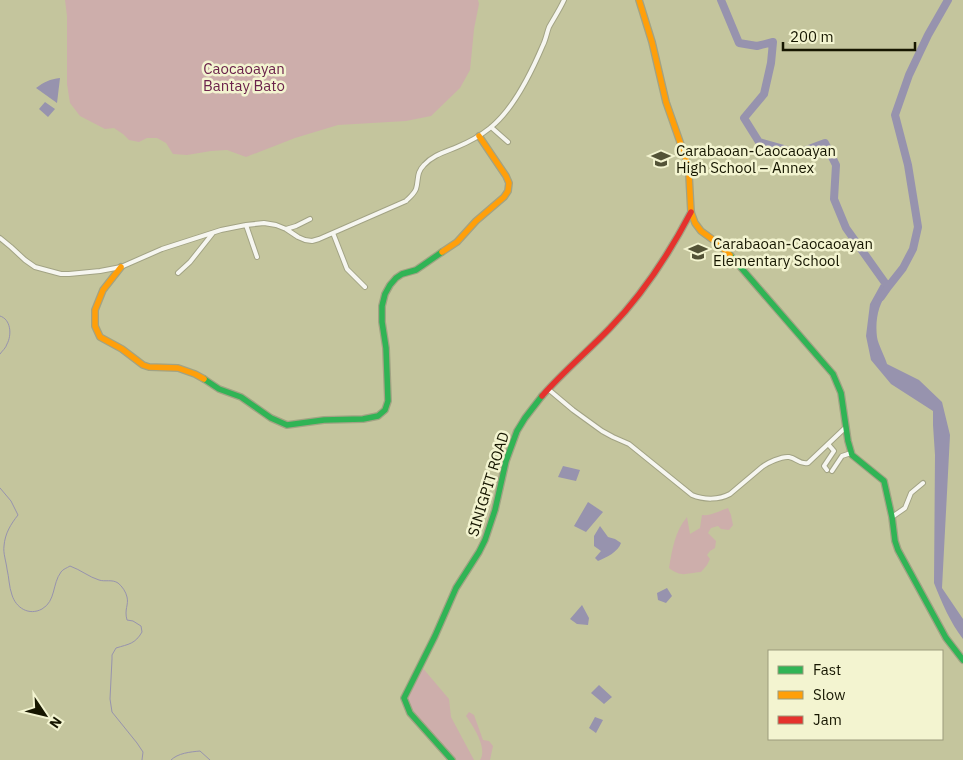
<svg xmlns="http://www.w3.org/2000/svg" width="963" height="760" viewBox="0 0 963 760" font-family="'IBM Plex Sans',sans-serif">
<rect width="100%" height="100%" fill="#c4c59d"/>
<!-- green -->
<path fill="#cdaeab" d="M 65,0 L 478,0 L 479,4 L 474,29 L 470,70 L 460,88 L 431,116 L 406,121 L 338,125 L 295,138 L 246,157 L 227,150 L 211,151 L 187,155 L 173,154 L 166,143 L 157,138 L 147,138 L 139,142 L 129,140 L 123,134 L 114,128 L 105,129 L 80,116 L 70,103 L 67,84 L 67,16 Z
M 728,508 L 731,515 L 733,525 L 729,530 L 721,529 L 718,526 L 711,528 L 708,533 L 716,541 L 715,548 L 710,551 L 707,555 L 710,559 L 707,565 L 701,572 C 686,573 682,578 669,568 C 672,550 675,531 687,517 L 690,534 L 700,528 L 702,515 C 711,516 719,511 728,508 Z
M 421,666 L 449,699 L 451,717 L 474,760 L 453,760 L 411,712 L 406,698 Z
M 469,712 L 474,715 L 483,740 L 489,741 L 493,746 L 490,760 L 480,760 C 488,748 473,726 466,716 Z"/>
<!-- water -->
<path fill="#9793ae" d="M 60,78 L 57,103 L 36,88 C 44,82 50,79 60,78 Z
M 45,102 L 55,109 L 48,117 L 39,109 Z
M 881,284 L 889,291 C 878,303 875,321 877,337 C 878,344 885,357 887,364 L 919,380 L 942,402 L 950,435 L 942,588 L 963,619 L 963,639 C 950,622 942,603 934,583 L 935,455 L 933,425 L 933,411 L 891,384 L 871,360 L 866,336 L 870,304 Z
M 563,466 L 580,470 L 576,481 L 558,477 Z
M 588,502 L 603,512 L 586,532 L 574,526 Z
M 600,526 L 608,537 L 615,539 L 621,543 C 618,552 607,557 598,561 L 595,558 L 601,551 L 594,546 L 594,536 Z
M 667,588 L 672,596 L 666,603 L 658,600 L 657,593 Z
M 582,605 L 589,618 L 588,625 L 577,624 L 570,619 Z
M 599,685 L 612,697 L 604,704 L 591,693 Z
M 595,717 L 603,720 L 596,733 L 589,728 Z"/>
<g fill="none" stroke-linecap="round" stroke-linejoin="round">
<!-- stream -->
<path stroke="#9793ae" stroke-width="1" d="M 0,316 C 11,319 12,335 7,344 C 6,348 2,351 0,354
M 0,488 L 11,501 L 18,515 C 11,524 5,533 4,546 C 3,553 6,561 7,569 C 9,577 9,587 12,595 C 16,608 29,616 42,609 C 56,601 52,584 61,572 C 63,569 67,568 70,566 C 81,570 89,577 99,580 C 105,582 112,579 118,583 C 122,586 126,592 127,597 C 129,605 124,609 127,620 L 133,621 L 141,626 L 142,632 C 135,644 129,644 116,648 L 112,655 L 112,659 L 110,699 L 112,712 L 137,743 L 143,752 L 142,760
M 171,760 C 178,753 190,752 200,751 L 210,760"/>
<!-- river -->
<path stroke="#9793ae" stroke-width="8" d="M 721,0 L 739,43 L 757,46 L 773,42 L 771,63 L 764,94 L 744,118 L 759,142 L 798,153 L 825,143 L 836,165 L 834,199 L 846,228 L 888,287 L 881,297
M 888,287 L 903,268 L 913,249 L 918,227 L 908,165 L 895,115 L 909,75 L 928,35 L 948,0"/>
<!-- street casing -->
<g stroke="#a2a384" stroke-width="6">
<path id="street" d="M 491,127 L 508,142
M 246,225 L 257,257
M 286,229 L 296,226 L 310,219
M 333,233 L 347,269 L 365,287
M 0,238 L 11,247 L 25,260 L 35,267 L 61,274 L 69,274 L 100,271 L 121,267 L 162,249 L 221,230 L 246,225 L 264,223 L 276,225 L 286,229 L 298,237 L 305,240 L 312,241 L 319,239 L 406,201 C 410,197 414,194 416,189 C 419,179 416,173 424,165 C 433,155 445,152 457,147 C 469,142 480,136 490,128 C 513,110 532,71 543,45 C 546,39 547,32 549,27 C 554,18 560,9 564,0
M 178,273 L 190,262 L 213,233
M 548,389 L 573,410 L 602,431 L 613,437 L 629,444 L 692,495 C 704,500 719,500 730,494 L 762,467 C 767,463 782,456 789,457 C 797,458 799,465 808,463 L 846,427
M 827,470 L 824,466 L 834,451 L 828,444
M 832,471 L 842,456 L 851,453
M 892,517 L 905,508 L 911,493 L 923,483"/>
</g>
<!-- fast casing -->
<g stroke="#a2a384" stroke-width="8">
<path id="fast" d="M 730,255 L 833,374 L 841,393 L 848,441 L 852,455 L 884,481 L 892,517 L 895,541 L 898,550 L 946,638 L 963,660
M 204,379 L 219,389 L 241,397 L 271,418 L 287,425 L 324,420 L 363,419 L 378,416 L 385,410 L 388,401 L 386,348 L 382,322 L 382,306 L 385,294 L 390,285 L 396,278 L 402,274 L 416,270 L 442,252
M 452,760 L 410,713 L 404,698 L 435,636 L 456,588 L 479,552 L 485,540 L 495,510 L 506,461 L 517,431 L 525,418 L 542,396"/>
</g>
<!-- slow casing -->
<g stroke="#a2a384" stroke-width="8">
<path id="slow" d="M 639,0 L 652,42 L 666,102 L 686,159 L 689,175 L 691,212 L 695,223 L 701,231 L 716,242 L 730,255
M 442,252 L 457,242 L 476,221 L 504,197 L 508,191 L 509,183 L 506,176 L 479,136
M 121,267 L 103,290 L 95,310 L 95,326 L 100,337 L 122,349 L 143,365 L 149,367 L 178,368 L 195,374 L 204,379"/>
</g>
<!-- jam casing -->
<g stroke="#a2a384" stroke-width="8">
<path id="jam" d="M 542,396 C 563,372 588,351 610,328 C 643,294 669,254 691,212"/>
</g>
<!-- street -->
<use href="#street" stroke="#f6f6f0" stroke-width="4"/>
<!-- fast -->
<use href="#fast" stroke="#30b455" stroke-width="5.5"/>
<!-- slow -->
<use href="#slow" stroke="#ff9f0a" stroke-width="5.5"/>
<!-- jam -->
<use href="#jam" stroke="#e5322d" stroke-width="5.5"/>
</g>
<!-- icons -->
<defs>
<g id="school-bare" transform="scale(1.5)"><path d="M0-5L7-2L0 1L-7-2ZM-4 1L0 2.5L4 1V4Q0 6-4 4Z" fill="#535337" stroke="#f3f4d0" stroke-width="2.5" paint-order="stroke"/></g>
</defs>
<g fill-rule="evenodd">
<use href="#school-bare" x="661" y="159"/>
<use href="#school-bare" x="698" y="252"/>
</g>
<g text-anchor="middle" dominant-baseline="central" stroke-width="5" stroke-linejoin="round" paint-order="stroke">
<!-- park labels -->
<g font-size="15" fill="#6b224b" stroke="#f3f4d0">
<text x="244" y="68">Caocaoayan<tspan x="244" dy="17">Bantay Bato</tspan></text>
</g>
<!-- poi labels -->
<g font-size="15" fill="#161600" stroke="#f3f4d0" text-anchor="start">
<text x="676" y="150">Carabaoan-Caocaoayan<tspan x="676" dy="17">High School – Annex</tspan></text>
<text x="713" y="243">Carabaoan-Caocaoayan<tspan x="713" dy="17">Elementary School</tspan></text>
</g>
<!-- street labels -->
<g font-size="15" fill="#161600" stroke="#f3f4d0">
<text transform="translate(488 484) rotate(-73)">SINIGPIT ROAD</text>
</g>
</g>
<!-- legend -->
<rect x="768" y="650" width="175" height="90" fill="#f3f4d0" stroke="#9b9b7d"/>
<rect x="778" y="666" width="25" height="8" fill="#30b455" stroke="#9b9b7d"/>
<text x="813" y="675" font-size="15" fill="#161600">Fast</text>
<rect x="778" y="691" width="25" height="8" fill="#ff9f0a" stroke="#9b9b7d"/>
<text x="813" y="700" font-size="15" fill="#161600">Slow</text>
<rect x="778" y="716" width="25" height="8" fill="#e5322d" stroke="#9b9b7d"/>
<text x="813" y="725" font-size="15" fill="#161600">Jam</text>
<!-- north arrow -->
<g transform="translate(45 715) rotate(125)" stroke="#f3f4d0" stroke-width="4" paint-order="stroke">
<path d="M0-4L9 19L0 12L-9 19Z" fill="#161600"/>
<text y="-8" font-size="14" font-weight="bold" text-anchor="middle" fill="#161600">N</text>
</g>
<!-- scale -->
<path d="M783 42v8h132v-8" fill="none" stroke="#161600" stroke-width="2.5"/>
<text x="790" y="42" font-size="15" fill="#161600" stroke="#f3f4d0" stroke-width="4" paint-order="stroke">200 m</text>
</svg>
